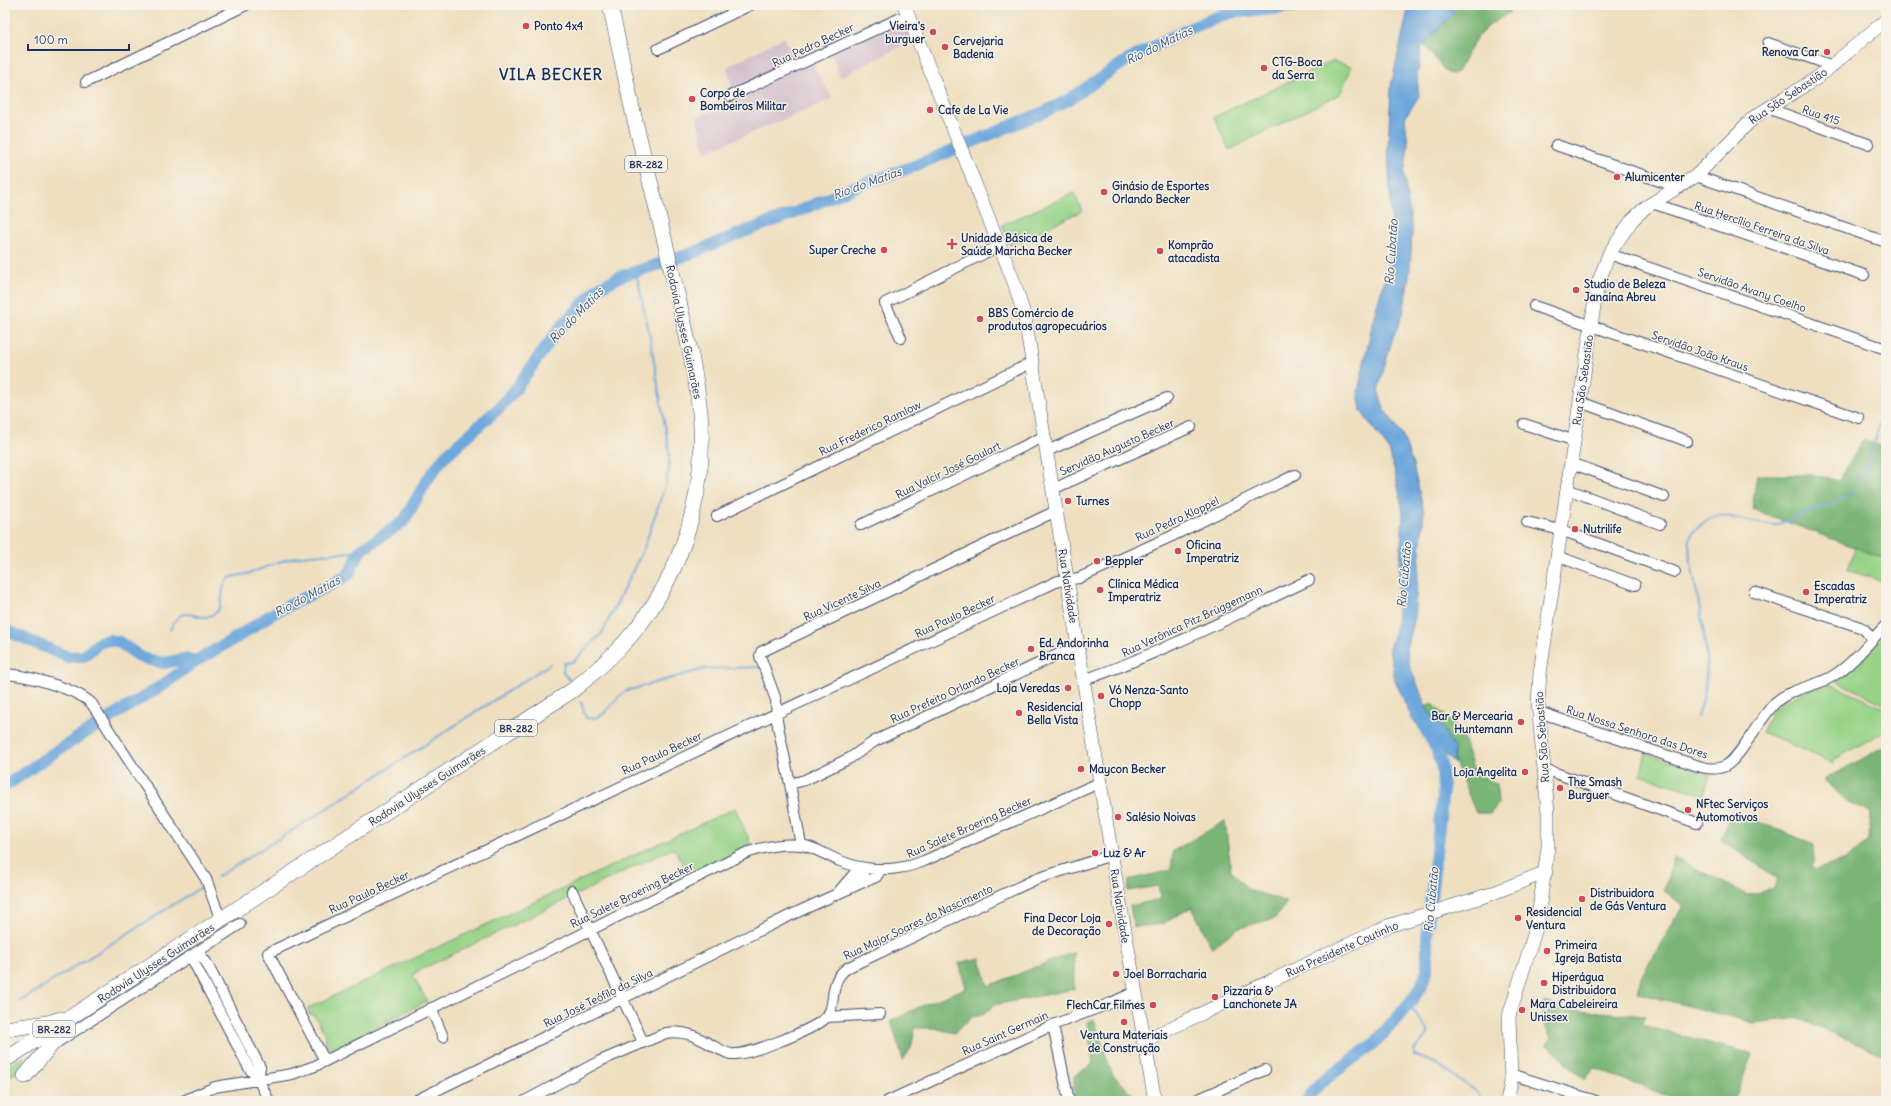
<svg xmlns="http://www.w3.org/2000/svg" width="1891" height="1106" viewBox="0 0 1891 1106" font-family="Delius,sans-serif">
<rect width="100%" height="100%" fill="#f7f3e8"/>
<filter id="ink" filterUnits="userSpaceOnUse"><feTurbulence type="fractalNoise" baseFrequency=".025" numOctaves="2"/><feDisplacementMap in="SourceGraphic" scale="8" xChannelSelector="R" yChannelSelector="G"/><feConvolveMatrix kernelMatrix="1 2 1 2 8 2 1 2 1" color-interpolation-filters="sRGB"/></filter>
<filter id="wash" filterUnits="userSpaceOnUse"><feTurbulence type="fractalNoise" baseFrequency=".012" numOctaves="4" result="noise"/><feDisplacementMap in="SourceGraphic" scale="16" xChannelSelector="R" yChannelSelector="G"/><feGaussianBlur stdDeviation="0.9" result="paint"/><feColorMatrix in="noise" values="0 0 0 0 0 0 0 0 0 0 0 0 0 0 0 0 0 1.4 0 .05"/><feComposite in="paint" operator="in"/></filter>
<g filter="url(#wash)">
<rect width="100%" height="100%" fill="#efdfc0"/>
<!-- industrial -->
<path fill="#d1bdcb" d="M 903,20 L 912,41 L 840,77 L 831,53 Z
M 784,37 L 799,68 L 811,63 L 833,99 L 705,152 L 697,117 L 735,101 L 727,67 Z"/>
<!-- green -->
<path fill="#97d387" stroke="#598172" d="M 1332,61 L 1352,67 L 1340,94 L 1229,150 L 1214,117 Z
M 1074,193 L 1082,211 L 1010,245 L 1002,225 Z
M 1856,545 L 1886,557 L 1886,583 L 1848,570 Z
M 1886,633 L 1886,705 L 1836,681 L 1868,652 Z
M 1828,683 L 1886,709 L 1886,730 L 1832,761 L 1835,764 L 1762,732 L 1775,707 L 1799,694 Z
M 1646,753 L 1710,774 L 1704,795 L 1640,775 Z
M 735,808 L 752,846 L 688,875 L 675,849 L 671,849 L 416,972 L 413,976 L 427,1001 L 339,1047 L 331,1048 L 325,1044 L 326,1035 L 314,1015 L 309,1014 L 308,1008 Z
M 24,1056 L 21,1068 L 5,1081 L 5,1068 Z"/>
<!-- forest -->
<path fill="#79b574" stroke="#4a7269" d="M 1434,5 L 1505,5 L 1510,12 L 1491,24 L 1478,36 L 1457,72 L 1453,74 L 1447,73 L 1419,39 Z
M 1863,440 L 1886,448 L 1886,559 L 1752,509 L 1757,475 L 1814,475 L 1839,481 Z
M 1432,703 L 1461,731 L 1474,772 L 1497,784 L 1498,804 L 1491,813 L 1476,813 L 1442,730 L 1425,709 L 1427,705 Z
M 1886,746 L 1886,941 L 1883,939 L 1886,942 L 1886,1056 L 1799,1018 L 1754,1023 L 1638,993 L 1641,977 L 1683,906 L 1664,890 L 1674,857 L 1747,895 L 1774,889 L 1778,875 L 1774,876 L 1721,840 L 1731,811 L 1814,844 L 1813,864 L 1810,865 L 1815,870 L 1845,860 L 1869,841 L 1871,812 L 1849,802 L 1823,780 Z
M 1225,821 L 1231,870 L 1247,889 L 1287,902 L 1275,918 L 1236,929 L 1212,948 L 1192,907 L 1162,924 L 1134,927 L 1130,906 L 1161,899 L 1158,886 L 1128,891 L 1129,880 L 1171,870 L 1173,851 Z
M 1074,952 L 1074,989 L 994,1005 L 983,1015 L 972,1017 L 954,1033 L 935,1028 L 915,1028 L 911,1048 L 903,1060 L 891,1021 L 923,1005 L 966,988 L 959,963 L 980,958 L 988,986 Z
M 1544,1002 L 1567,1009 L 1645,1016 L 1641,1025 L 1752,1054 L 1734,1101 L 1681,1101 L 1594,1068 L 1585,1080 L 1547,1045 L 1551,1038 L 1541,1017 Z
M 1094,1019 L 1112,1074 L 1140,1101 L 1074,1101 L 1074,1076 L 1093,1064 L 1087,1022 Z"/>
<!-- water -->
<path fill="#6da7dc" stroke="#446b9d" d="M 1409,5 L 1449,5 L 1454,13 L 1422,46 L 1417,77 L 1419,96 L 1405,118 L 1408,145 L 1404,176 L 1412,230 L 1410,270 L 1403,314 L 1392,340 L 1378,390 L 1384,409 L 1402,434 L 1413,465 L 1424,512 L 1414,617 L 1406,649 L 1410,667 L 1428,711 L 1442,727 L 1454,748 L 1454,764 L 1412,719 L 1395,680 L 1389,649 L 1396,627 L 1403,513 L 1397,481 L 1389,450 L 1361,411 L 1358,391 L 1375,312 L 1390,262 L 1392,227 L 1388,149 L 1391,86 Z"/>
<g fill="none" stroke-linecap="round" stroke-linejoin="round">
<!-- stream -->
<path stroke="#6da7dc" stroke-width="2" d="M 170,630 C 184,597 196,627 215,613 C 226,606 218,585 230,578 C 235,575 245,575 251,573 C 267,567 285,558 302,556 C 321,553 341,554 360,551
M 571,681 L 563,673 L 564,663 L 573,662 L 602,633 L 644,548 L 665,486 L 669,470 L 669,450 L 649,332 L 637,276 L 638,270
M 581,702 L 586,718 C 608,721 610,700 626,691 L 704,669 L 760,667
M 1697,717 C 1715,680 1703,623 1695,584 C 1693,570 1687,553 1690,539 C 1693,528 1710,517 1720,515 L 1773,526 L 1842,499 C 1849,495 1855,491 1858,485 C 1872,460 1878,426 1886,399
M 217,877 L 312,818 L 550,664
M 19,1002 L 203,886
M 1410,1003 L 1411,1008 L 1428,1031 L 1428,1034 L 1414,1050 L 1414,1055 L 1437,1064 L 1477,1092 L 1483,1101
M 5,1039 L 6,1038"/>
<!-- river -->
<path stroke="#6da7dc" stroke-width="12" d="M 5,630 L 68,657 L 84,656 L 100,642 L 110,640 L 119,642 L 142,658 L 163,663 L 185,659 L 194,662
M 5,786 L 58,750 L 163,685 L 194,662 L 239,636 L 272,614 L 334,583 L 349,574 L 360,551 L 404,521 L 427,480 L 445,456 L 500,407 L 514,391 L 559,329 L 597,289 L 619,277 L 690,254 L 741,233 L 792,214 L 859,185 L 912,167 L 1044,112 L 1068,100 L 1126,61 L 1184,31 L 1219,16 L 1239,11 L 1255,11 L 1304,5
M 1306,1101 L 1319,1084 L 1376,1042 L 1410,1003 L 1421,987 L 1427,970 L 1427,934 L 1443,790 C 1443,760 1439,752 1424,727"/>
</g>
</g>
<g filter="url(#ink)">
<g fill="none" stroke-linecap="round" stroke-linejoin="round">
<!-- minor casing -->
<g stroke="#3b496d" stroke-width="12">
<path id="minor" d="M 1768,43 L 1833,66
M 658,49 L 750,5
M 86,82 L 246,5
M 730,96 L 907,15
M 1767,108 L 1868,144
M 1556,145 L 1680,188
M 1696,176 L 1886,242
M 1652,203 L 1864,275
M 1609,254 L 1886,349
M 1534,306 L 1859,418
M 901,338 L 885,303 L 999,246
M 1580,402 L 1687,441
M 1524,424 L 1575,441
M 1047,451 L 1167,398
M 1571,463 L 1664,497
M 1053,489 L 1191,427
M 1567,489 L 1660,524
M 717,516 L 1033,362
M 1527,522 L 1561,530 L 1675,572
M 861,525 L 1045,436
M 1557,556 L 1635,585
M 1754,592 L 1860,627 L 1864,629 L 1872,639
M 5,674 C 26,675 78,689 92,704 L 206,879 L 221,921
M 1084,680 C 1161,653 1235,615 1309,580
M 1539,712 L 1680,760 C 1694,764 1711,773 1725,766 C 1740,759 1760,717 1776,702 C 1791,688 1816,687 1833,676 C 1854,663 1869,642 1886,625
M 1544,769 L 1697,823
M 790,784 L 777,721 L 776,700 L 760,656 L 761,652 L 1056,511
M 801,845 L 790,784 L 805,780 L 850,758 L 875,741 L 1078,645
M 859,884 L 876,877 L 881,869
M 572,891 L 643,1042
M 198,952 L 206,962 L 260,1067 L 258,1079
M 191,957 L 249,1068 L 258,1079 L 269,1101
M 431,1008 L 443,1037
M 827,1017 L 880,1014
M 1053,1025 L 1069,1101
M 56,1043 L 240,924
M 325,1061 L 268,953 L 1058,581 L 1079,578 L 1172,536 L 1295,475
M 1510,1074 L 1596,1101
M 183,1101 L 215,1087 L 292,1074 L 315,1066 L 746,853 C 763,847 783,843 801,845 C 815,847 827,856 840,861 C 867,872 897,872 924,861 L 1101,782
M 415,1101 L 791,915 L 859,884 L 863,875 L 860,867 L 836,895
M 525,1101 L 600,1061 L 666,1033 C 686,1030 698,1037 715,1047 C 720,1049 725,1053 731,1054 C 748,1056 808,1031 822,1021 C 841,1008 824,982 849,967 L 1036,879 L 1112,855
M 888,1101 L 1053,1025 L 1111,1003 L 1135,992
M 1194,1101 L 1265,1070"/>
</g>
<!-- major casing -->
<g stroke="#3b496d" stroke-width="14">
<path id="major" d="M 904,5 L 1014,282 L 1025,318 L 1113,863 L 1155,1101
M 1143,1041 L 1388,926 L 1488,895 L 1546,872
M 1507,1101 L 1511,1083 L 1509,1016 L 1537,925 L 1548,847 L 1548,813 L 1538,703 L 1540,673 L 1594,306 L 1599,281 L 1609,254 L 1632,220 L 1646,207 L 1696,176 L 1754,117 L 1817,78 L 1886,20"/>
</g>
<!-- highway casing -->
<g stroke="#3b496d" stroke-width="16">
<path id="highway" d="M 5,1029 L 48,1023 L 61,1019
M 5,1060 L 573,690 C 601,667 628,643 648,613 C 687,557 707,482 700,413 C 695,364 682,316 671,268 C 660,219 647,170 635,121 C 626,82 619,44 610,5
M 25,1076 L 68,1025"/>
</g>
<!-- minor -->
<use href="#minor" stroke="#fff" stroke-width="10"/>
<!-- major -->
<use href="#major" stroke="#fff" stroke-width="13"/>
<!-- highway -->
<use href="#highway" stroke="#fff" stroke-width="15"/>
</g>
</g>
<!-- markers -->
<g fill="#d1495b" stroke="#f7f3e8" stroke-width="1.5">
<circle cx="526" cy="26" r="4"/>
<circle cx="933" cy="32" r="4"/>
<circle cx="945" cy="47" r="4"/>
<circle cx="1827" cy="52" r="4"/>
<circle cx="1264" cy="68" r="4"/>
<circle cx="692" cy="99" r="4"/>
<circle cx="930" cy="110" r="4"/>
<circle cx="1617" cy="177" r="4"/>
<circle cx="1104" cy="192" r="4"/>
<path d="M950 238h4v4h4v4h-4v4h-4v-4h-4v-4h4z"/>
<circle cx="884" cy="250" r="4"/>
<circle cx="1160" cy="251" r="4"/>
<circle cx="1576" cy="290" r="4"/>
<circle cx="980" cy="319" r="4"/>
<circle cx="1068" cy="501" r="4"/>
<circle cx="1575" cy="529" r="4"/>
<circle cx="1178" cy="551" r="4"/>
<circle cx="1097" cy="561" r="4"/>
<circle cx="1100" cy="590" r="4"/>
<circle cx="1806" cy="592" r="4"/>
<circle cx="1031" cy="649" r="4"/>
<circle cx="1068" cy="688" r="4"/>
<circle cx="1101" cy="696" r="4"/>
<circle cx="1019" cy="713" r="4"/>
<circle cx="1521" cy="722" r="4"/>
<circle cx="1081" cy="769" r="4"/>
<circle cx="1525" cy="772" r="4"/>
<circle cx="1560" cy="788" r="4"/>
<circle cx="1688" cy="810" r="4"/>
<circle cx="1118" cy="817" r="4"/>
<circle cx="1095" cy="853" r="4"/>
<circle cx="1582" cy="899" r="4"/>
<circle cx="1518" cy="918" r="4"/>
<circle cx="1109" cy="924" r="4"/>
<circle cx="1547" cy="951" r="4"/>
<circle cx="1116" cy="974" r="4"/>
<circle cx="1544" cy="983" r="4"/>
<circle cx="1215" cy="997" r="4"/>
<circle cx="1153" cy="1005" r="4"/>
<circle cx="1522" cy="1010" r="4"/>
<circle cx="1124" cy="1022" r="4"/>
</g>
<g text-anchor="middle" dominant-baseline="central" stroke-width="3" stroke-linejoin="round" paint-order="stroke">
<!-- shield labels -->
<g fill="#f7f3e8" stroke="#5d6a87" stroke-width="1">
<rect x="625" y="156" width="42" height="16" rx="3"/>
<rect x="495" y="720" width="42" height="16" rx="3"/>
<rect x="33" y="1021" width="42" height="16" rx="3"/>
</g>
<g font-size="10" font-weight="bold" fill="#1b2f5e">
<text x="646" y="164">BR-282</text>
<text x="516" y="728">BR-282</text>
<text x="54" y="1029">BR-282</text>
</g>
<!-- poi labels -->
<g font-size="11" font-weight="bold" fill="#1b2f5e" stroke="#f7f3e8" text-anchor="start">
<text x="534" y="26">Ponto 4x4</text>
<text x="925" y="26" text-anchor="end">Vieira's<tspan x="925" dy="13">burguer</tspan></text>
<text x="953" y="41">Cervejaria<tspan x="953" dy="13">Badenia</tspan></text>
<text x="1819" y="52" text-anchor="end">Renova Car</text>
<text x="1272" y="62">CTG-Boca<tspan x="1272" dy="13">da Serra</tspan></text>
<text x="700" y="93">Corpo de<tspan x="700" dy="13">Bombeiros Militar</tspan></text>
<text x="938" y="110">Cafe de La Vie</text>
<text x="1625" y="177">Alumicenter</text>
<text x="1112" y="186">Ginásio de Esportes<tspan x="1112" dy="13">Orlando Becker</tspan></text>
<text x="961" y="238">Unidade Básica de<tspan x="961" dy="13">Saúde Maricha Becker</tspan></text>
<text x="1168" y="245">Komprão<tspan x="1168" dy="13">atacadista</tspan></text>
<text x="876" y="250" text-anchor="end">Super Creche</text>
<text x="1584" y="284">Studio de Beleza<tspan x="1584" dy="13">Janaína Abreu</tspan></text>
<text x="988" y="313">BBS Comércio de<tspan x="988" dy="13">produtos agropecuários</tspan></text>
<text x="1076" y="501">Turnes</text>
<text x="1583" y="529">Nutrilife</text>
<text x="1186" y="545">Oficina<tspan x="1186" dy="13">Imperatriz</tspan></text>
<text x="1105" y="561">Beppler</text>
<text x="1108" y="584">Clínica Médica<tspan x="1108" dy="13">Imperatriz</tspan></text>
<text x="1814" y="586">Escadas<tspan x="1814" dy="13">Imperatriz</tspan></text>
<text x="1039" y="643">Ed. Andorinha<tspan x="1039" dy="13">Branca</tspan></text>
<text x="1060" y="688" text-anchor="end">Loja Veredas</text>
<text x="1109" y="690">Vó Nenza-Santo<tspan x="1109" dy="13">Chopp</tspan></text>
<text x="1027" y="707">Residencial<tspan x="1027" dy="13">Bella Vista</tspan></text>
<text x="1513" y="716" text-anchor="end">Bar &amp; Mercearia<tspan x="1513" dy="13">Huntemann</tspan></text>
<text x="1089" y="769">Maycon Becker</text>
<text x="1517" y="772" text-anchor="end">Loja Angelita</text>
<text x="1568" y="782">The Smash<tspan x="1568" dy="13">Burguer</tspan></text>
<text x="1696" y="804">NFtec Serviços<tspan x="1696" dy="13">Automotivos</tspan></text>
<text x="1126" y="817">Salésio Noivas</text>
<text x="1103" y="853">Luz &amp; Ar</text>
<text x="1590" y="893">Distribuidora<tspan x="1590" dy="13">de Gás Ventura</tspan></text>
<text x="1526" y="912">Residencial<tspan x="1526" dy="13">Ventura</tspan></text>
<text x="1101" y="918" text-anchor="end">Fina Decor Loja<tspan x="1101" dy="13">de Decoração</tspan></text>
<text x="1555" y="945">Primeira<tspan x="1555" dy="13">Igreja Batista</tspan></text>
<text x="1124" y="974">Joel Borracharia</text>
<text x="1552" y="977">Hiperágua<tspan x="1552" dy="13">Distribuidora</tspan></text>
<text x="1223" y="991">Pizzaria &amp;<tspan x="1223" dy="13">Lanchonete JA</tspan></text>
<text x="1530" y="1004">Mara Cabeleireira<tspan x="1530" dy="13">Unissex</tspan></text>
<text x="1145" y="1005" text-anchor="end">FlechCar Filmes</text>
<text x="1124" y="1035" text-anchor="middle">Ventura Materiais<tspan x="1124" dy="13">de Construção</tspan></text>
</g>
<!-- street labels -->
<g font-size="11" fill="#1b2f5e" stroke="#f7f3e8">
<text transform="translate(813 45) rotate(-25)">Rua Pedro Becker</text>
<text transform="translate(1788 96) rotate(-34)">Rua São Sebastião</text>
<text transform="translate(1821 115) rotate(19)">Rua 415</text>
<text transform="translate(1762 228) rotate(19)">Rua Hercílio Ferreira da Silva</text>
<text transform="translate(1752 290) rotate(19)">Servidão Avany Coelho</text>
<text transform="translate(684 332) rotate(78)">Rodovia Ulysses Guimarães</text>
<text transform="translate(1700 351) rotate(19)">Servidão João Kraus</text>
<text transform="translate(1583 380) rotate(-82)">Rua São Sebastião</text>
<text transform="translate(870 428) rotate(-26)">Rua Frederico Ramlow</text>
<text transform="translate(1117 447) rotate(-24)">Servidão Augusto Becker</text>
<text transform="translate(948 470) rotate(-26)">Rua Valcir José Goulart</text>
<text transform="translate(1177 519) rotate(-25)">Rua Pedro Kloppel</text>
<text transform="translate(1068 586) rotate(81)">Rua Natividade</text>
<text transform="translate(842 600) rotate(-25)">Rua Vicente Silva</text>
<text transform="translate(955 616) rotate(-25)">Rua Paulo Becker</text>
<text transform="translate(1192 621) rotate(-25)">Rua Verônica Pitz Brüggemann</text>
<text transform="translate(955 690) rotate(-25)">Rua Prefeito Orlando Becker</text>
<text transform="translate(1637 732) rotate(18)">Rua Nossa Senhora das Dores</text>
<text transform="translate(1542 737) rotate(-94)">Rua São Sebastião</text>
<text transform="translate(662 753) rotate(-25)">Rua Paulo Becker</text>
<text transform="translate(427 786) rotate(-33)">Rodovia Ulysses Guimarães</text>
<text transform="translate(969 827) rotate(-24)">Rua Salete Broering Becker</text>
<text transform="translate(369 892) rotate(-25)">Rua Paulo Becker</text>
<text transform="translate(632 895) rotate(-26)">Rua Salete Broering Becker</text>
<text transform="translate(1120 906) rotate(81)">Rua Natividade</text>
<text transform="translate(918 922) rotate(-25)">Rua Major Soares do Nascimento</text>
<text transform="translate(1342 949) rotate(-24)">Rua Presidente Coutinho</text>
<text transform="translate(156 963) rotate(-33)">Rodovia Ulysses Guimarães</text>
<text transform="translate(598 998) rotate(-26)">Rua José Teófilo da Silva</text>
<text transform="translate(1005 1033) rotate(-24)">Rua Saint Germain</text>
</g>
<!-- water labels -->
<g font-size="12" font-style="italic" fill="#345384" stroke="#f7f3e8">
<text transform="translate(1159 45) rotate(-26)">Rio do Matias</text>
<text transform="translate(867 183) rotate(-20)">Rio do Matias</text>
<text transform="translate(1391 252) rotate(-86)">Rio Cubatão</text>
<text transform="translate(576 315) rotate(-46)">Rio do Matias</text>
<text transform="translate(1404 575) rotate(-85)">Rio Cubatão</text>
<text transform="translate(307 596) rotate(-28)">Rio do Matias</text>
<text transform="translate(1431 900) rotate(-85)">Rio Cubatão</text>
</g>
<!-- district labels -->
<g font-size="15" font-weight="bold" letter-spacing="1" fill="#1b2f5e" stroke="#f7f3e8">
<text x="551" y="74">VILA BECKER</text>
</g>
</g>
<!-- margin -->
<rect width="1891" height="1106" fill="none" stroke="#f7f3e8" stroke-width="20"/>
<!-- scale -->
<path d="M28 44v6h101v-6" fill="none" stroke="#1b2f5e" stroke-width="2"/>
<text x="34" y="44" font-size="12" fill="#1b2f5e" stroke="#f7f3e8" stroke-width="3" paint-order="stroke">100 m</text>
</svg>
